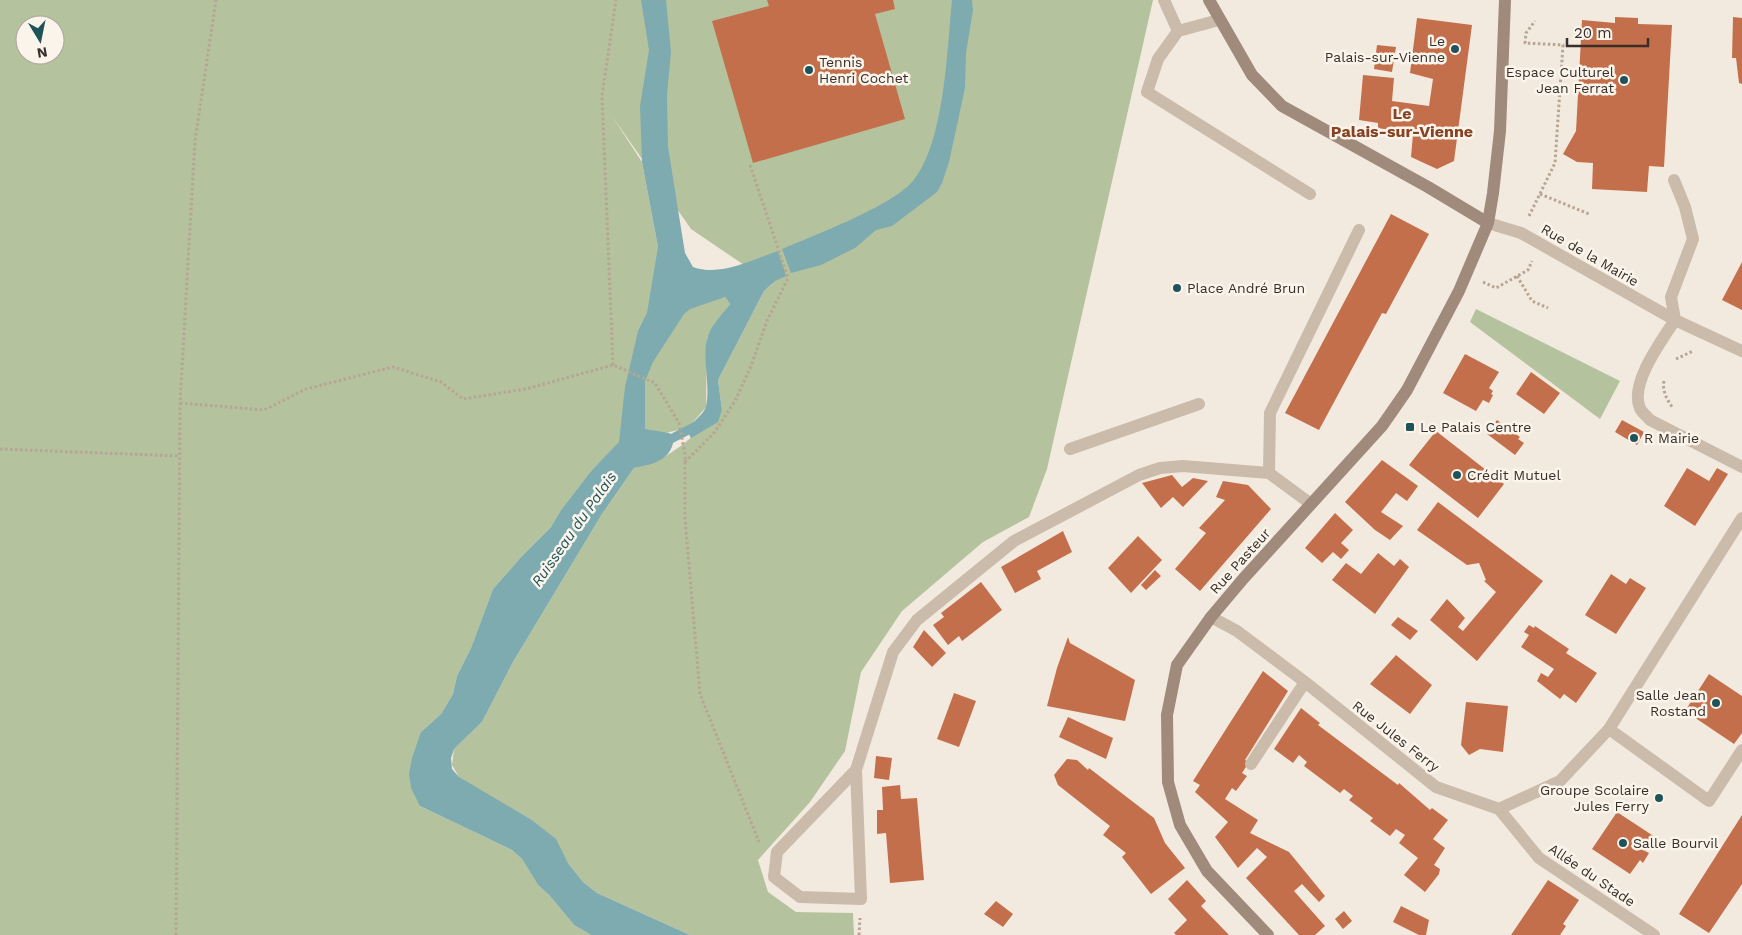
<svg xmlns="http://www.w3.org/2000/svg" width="1742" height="935" viewBox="0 0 1742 935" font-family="'Work Sans',sans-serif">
<rect width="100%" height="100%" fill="#f3eadf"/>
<!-- green -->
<path fill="#b4c29e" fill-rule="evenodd" d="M 0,0 L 1153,0 L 1047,469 L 1029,517 L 983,542 L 902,611 L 861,672 L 845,751 L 810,802 L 758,860 L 768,892 L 796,912 L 853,913 L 854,935 L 690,935 L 597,893 L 583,882 L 568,863 L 555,839 L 532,820 L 468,783 L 459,777 L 452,765 L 454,749 L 482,722 L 513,662 L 602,514 L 634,468 C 670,461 695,434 722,410 L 718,380 L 764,291 L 772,284 L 691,229 L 612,116 L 642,162 L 658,247 L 725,297 L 730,304 L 707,338 L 706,407 L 688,428 L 619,443 L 591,471 L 561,510 L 551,527 L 522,556 L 493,589 L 471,648 L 457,676 L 453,694 L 441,714 L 421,732 L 420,806 L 512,850 L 522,859 L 538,885 L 550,896 L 574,925 L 591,935 L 0,935 ZM 25,25 L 55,25 L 55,55 L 25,55 Z
M 1476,309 L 1620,381 L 1600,419 L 1470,322 Z"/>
<!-- water -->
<path fill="#7eabaf" d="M 641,0 L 666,0 L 671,52 L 667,95 L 668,147 L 685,253 L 693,267 C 721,277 751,260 778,251 L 786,276 L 775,281 L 764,291 L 718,380 L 722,410 L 718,422 L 691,438 C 682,424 703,419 706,406 C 711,384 701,357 708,336 C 712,324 723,314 730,304 L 725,297 L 690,309 L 684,314 L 653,362 L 645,381 L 645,429 L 669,433 L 674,436 C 673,460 654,464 634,468 L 602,514 L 513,662 L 482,722 L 454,749 L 451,758 L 452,769 L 459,777 L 532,820 L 556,839 L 568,863 L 583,882 L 597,893 L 690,935 L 591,935 L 574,925 L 550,896 L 538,885 L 522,859 L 512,850 L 420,806 L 411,788 L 409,774 L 412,758 L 421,732 L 441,714 L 453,694 L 457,676 L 471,648 L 493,589 L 522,556 L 551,527 L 561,510 L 591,471 L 619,442 L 625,387 L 638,331 L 647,313 L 658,247 L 642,162 L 640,106 L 649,50 Z
M 952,0 L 972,0 L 973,10 L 966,53 L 965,88 L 949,162 L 942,183 L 937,192 L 892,226 L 876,230 L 855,248 L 821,265 L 791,273 L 782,249 C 815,235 892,206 913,181 C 945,142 947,49 952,0 Z"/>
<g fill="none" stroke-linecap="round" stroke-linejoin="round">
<!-- stream -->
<path stroke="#7eabaf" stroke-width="9" d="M 663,443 L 698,425"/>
</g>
<!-- building -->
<path fill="#c46f4b" d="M 767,0 L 893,0 L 895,9 L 875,14 L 905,119 L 753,163 L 712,21 L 769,6 Z
M 1615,17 L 1638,18 L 1638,24 L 1672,25 L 1664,167 L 1649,166 L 1647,192 L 1592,189 L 1593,163 L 1577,162 L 1563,154 L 1576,131 L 1582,20 L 1615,23 Z
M 1733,17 L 1742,18 L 1742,84 L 1739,83 L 1736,58 L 1732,58 Z
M 1417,18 L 1472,25 L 1454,161 L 1437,169 L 1411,157 L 1413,134 L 1378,128 L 1378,123 L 1359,120 L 1363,75 L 1394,78 L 1392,101 L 1429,106 L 1433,79 L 1410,73 Z
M 1377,45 L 1396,47 L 1392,72 L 1374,69 Z
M 1391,214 L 1429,234 L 1386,314 L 1382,313 L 1319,430 L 1285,413 Z
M 1742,262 L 1742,310 L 1722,300 Z
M 1465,354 L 1499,372 L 1489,388 L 1493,391 L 1491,394 L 1493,395 L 1489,403 L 1483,400 L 1476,411 L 1443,393 Z
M 1531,372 L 1560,393 L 1544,414 L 1516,394 Z
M 1497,420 L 1520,437 L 1518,439 L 1524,443 L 1515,455 L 1487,434 Z
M 1622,420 L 1644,432 L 1637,445 L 1615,432 Z
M 1436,431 L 1504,484 L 1478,518 L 1409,465 Z
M 1382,460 L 1418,486 L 1407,501 L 1396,493 L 1381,512 L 1403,526 L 1390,540 L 1375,530 L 1345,502 Z
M 1687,468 L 1709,481 L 1717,468 L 1728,474 L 1695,526 L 1664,506 Z
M 1172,475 L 1182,487 L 1193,478 L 1208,481 L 1183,507 L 1173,497 L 1161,508 L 1142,483 Z
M 1223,481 L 1248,485 L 1271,509 L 1200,591 L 1175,569 L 1206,533 L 1199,528 L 1225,500 L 1216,497 Z
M 1438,502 L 1543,581 L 1477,661 L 1430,620 L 1447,599 L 1465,618 L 1458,627 L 1463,631 L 1496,592 L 1484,581 L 1486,580 L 1479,563 L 1467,565 L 1417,530 Z
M 1335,513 L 1353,530 L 1341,543 L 1349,550 L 1341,559 L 1333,552 L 1322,563 L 1305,548 Z
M 1063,531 L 1072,552 L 1037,571 L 1041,579 L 1015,593 L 1001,567 Z
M 1138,536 L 1162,560 L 1131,593 L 1108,568 Z
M 1378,553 L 1394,566 L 1400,559 L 1409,567 L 1375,614 L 1332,580 L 1346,563 L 1361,574 Z
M 1155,570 L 1161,576 L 1146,590 L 1141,585 Z
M 1611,574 L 1626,584 L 1630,578 L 1646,588 L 1616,634 L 1585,615 Z
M 981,582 L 1002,610 L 962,641 L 959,636 L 948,645 L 933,625 L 944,617 L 941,613 Z
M 1398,617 L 1418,631 L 1410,640 L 1391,625 Z
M 1529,625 L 1534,628 L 1535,626 L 1569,649 L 1566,653 L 1597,673 L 1576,703 L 1564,694 L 1560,699 L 1537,681 L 1541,673 L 1548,677 L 1554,669 L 1521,647 L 1529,635 L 1524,632 Z
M 924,630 L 946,653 L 932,667 L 913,647 Z
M 1068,637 L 1070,643 L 1135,680 L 1125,721 L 1047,706 L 1057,668 Z
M 1396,655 L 1432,685 L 1410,714 L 1370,684 Z
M 1263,671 L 1288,691 L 1245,760 L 1249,762 L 1242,773 L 1247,776 L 1236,791 L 1232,788 L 1225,799 L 1258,820 L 1250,833 L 1289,852 L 1325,896 L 1319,902 L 1302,884 L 1294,891 L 1325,926 L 1315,935 L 1299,935 L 1246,878 L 1267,857 L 1257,848 L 1238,868 L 1215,837 L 1228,822 L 1195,792 L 1200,785 L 1193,781 Z
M 1709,674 L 1742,696 L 1742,733 L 1734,744 L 1685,711 Z
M 954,693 L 976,701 L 959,747 L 937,739 Z
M 1466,702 L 1508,706 L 1503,752 L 1480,749 L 1469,755 L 1461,745 Z
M 1301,708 L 1320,723 L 1318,725 L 1398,785 L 1399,783 L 1430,810 L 1432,808 L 1448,820 L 1433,839 L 1445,848 L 1434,865 L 1440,869 L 1439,874 L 1425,892 L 1404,875 L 1418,858 L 1399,843 L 1405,835 L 1396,829 L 1390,836 L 1370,821 L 1373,818 L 1349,800 L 1353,796 L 1344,789 L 1340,793 L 1304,766 L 1307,762 L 1299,755 L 1293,763 L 1274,749 Z
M 1068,717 L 1113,738 L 1106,759 L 1059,737 Z
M 876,756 L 892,758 L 889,780 L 874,778 Z
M 1067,759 L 1077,760 L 1088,770 L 1089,768 L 1154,818 L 1165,843 L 1185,868 L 1151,894 L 1122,857 L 1126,853 L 1103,835 L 1110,826 L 1058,785 L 1054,775 Z
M 900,785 L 901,799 L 917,798 L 924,880 L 890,883 L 886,833 L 877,834 L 877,810 L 883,810 L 882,787 Z
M 1617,812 L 1655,837 L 1645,851 L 1649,853 L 1643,863 L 1640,860 L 1630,874 L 1592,849 Z
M 1742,815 L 1742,884 L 1709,933 L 1679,914 Z
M 1187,880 L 1206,901 L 1201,906 L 1229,935 L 1176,935 L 1174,933 L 1187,920 L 1168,899 Z
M 1548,880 L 1579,900 L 1563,924 L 1566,926 L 1560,935 L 1511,935 Z
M 996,901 L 1013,914 L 1003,927 L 984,914 Z
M 1401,906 L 1429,920 L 1426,935 L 1419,935 L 1393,922 Z
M 1344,911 L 1352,921 L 1343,929 L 1335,919 Z"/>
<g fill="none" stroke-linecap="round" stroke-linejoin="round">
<!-- path -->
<path stroke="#b7a594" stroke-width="3" stroke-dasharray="2.5 2.5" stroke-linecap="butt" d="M 1540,194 L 1589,214
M 1529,216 L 1555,163 L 1563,45 L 1525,43 L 1526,33 L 1535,21
M 1517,276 L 1532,301 L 1548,308
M 1483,282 L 1496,288 L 1528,270 L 1532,261
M 1676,359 L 1693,351
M 613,365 L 602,96 L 616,0
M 1664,381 C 1662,391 1667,400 1673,408
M 180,403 L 264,410 L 306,389 L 393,367 L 441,382 L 463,399 L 526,389 L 613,365 L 655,383 L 679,423 L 685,454 L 685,518 L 700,694 L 759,842
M 0,449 L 179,456
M 685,462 L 715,432 L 736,399 L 751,366 L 767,321 L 788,278 L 750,165
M 176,935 L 180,403 L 195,141 L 216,0
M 859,935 L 860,918"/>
<!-- lane -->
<path stroke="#cbbbaa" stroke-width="12" d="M 1164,0 L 1178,31 L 1219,20
M 1178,31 L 1158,59 L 1147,92 L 1310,194
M 1674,180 L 1685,207 L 1693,239 L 1671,297 L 1675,320
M 1070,449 L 1199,404
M 1269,473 L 1270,413 L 1359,230
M 1609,729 L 1709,801 L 1742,750
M 1499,809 L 1539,858 L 1654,935"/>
<!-- street -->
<path stroke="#cbbbaa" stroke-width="12" d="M 1488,223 L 1521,233 L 1675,320 L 1742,351
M 1675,320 C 1662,340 1629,384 1640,408 C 1641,412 1647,416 1650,420 L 1742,467
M 1211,617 L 1237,631 L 1305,682 L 1436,787 L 1499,809 L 1560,781 L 1609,729 L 1742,518
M 1251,764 L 1305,682
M 856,770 L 777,852 L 774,877 L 800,897 L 861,899 L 856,770 L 893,652 L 917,620 L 1014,541 L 1139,475 L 1160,468 L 1183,466 L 1269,473 L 1311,504"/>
<!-- secondary -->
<path stroke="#9f8a7b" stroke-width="12" d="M 1209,0 L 1252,75 L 1282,106 L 1428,187 L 1488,223
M 1268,935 L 1207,871 L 1180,825 L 1168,782 L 1167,715 L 1177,665 L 1211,617 L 1243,579 L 1382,426 L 1407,390 L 1459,291 L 1488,223 L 1493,193 L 1500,131 L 1505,0"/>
</g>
<!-- markers -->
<g fill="#1f535a" stroke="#faf4eb" stroke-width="2">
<circle cx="1455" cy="49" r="5"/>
<circle cx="809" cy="70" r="5"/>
<circle cx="1624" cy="80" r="5"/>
<circle cx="1177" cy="288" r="5"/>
<rect x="1405" y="422" width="10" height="10" rx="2.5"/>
<circle cx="1634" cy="438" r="5"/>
<circle cx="1457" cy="475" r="5"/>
<circle cx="1716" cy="703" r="5"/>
<circle cx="1659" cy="798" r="5"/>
<circle cx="1623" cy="843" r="5"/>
</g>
<g text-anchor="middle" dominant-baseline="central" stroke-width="5" stroke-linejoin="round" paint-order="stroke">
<!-- poi labels -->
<g font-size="14" fill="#382f2a" stroke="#faf4eb" text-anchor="start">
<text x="1445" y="41" text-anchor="end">Le<tspan x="1445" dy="16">Palais-sur-Vienne</tspan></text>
<text x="819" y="62">Tennis<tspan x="819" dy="16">Henri Cochet</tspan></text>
<text x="1614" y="72" text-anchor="end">Espace Culturel<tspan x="1614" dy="16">Jean Ferrat</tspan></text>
<text x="1187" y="288">Place André Brun</text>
<text x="1420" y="427">Le Palais Centre</text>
<text x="1644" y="438">R Mairie</text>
<text x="1467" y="475">Crédit Mutuel</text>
<text x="1706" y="695" text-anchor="end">Salle Jean<tspan x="1706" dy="16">Rostand</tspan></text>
<text x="1649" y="790" text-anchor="end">Groupe Scolaire<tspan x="1649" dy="16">Jules Ferry</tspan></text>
<text x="1633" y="843">Salle Bourvil</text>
</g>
<!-- street labels -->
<g font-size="14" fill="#382f2a" stroke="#faf4eb">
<text transform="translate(1590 255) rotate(30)">Rue de la Mairie</text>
<text transform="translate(1240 561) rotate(-48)">Rue Pasteur</text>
<text transform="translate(1396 736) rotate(38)">Rue Jules Ferry</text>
<text transform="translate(1592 875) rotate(34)">Allée du Stade</text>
</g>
<!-- water labels -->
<g font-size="15" font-style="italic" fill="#1f535a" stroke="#faf4eb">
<text transform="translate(574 529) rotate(-55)">Ruisseau du Palais</text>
</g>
<!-- quarter labels -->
<g font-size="16" font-weight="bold" fill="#874123" stroke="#faf4eb">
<text x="1402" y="113">Le<tspan x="1402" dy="18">Palais-sur-Vienne</tspan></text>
</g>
</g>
<!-- north arrow -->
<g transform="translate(40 40) rotate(170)"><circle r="24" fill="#faf4eb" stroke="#aca59e"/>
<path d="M0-4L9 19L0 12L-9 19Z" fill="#1f535a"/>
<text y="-8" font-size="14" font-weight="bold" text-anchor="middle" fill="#382f2a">N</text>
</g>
<!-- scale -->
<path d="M1567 38v8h81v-8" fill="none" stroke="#382f2a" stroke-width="2.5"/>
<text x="1574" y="38" font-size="15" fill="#382f2a" stroke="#faf4eb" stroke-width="4" paint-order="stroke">20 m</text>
</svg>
